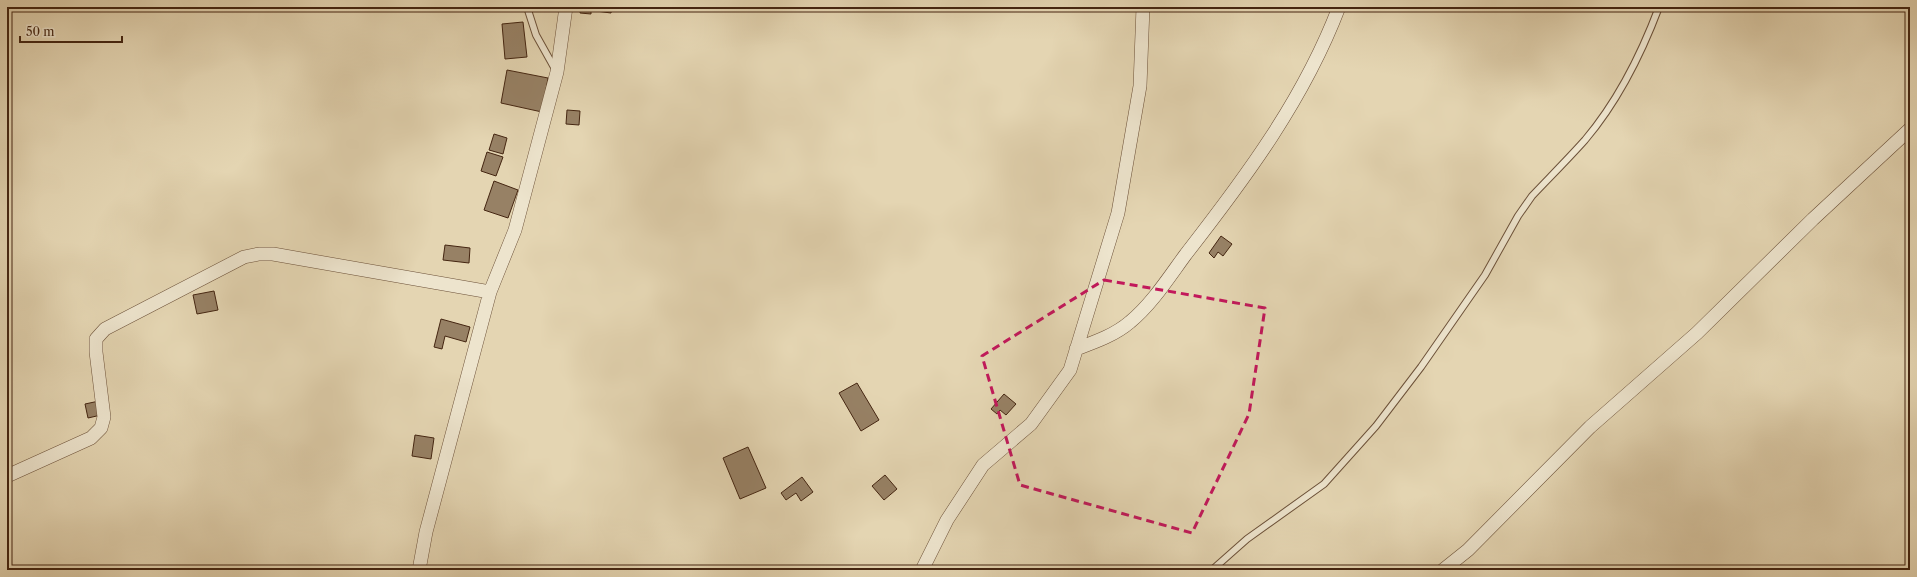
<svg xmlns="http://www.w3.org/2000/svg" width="1917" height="577" viewBox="0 0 1917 577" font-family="'Libre Caslon Text',serif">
<rect width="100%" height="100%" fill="#e4d5b2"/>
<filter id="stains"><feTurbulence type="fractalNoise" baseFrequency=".005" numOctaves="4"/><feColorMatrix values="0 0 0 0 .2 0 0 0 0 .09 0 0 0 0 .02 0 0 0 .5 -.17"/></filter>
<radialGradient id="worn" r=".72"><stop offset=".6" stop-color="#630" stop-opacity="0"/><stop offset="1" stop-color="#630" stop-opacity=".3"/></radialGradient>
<!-- building -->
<path fill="#978165" stroke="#442511" d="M 581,7 L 591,7 L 591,14 L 580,13 Z
M 597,7 L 612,7 L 611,13 L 596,11 Z
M 523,22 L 527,57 L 505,59 L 502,24 Z
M 507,70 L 548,78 L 542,112 L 501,103 Z
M 567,110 L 580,111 L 579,125 L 566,124 Z
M 494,134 L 507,138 L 503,154 L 489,150 Z
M 487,152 L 503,157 L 496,176 L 481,171 Z
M 494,181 L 518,190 L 508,218 L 484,210 Z
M 1221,236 L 1232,244 L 1223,256 L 1218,252 L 1214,258 L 1209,253 Z
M 445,245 L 470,248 L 469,263 L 443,260 Z
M 214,291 L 218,310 L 197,314 L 193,295 Z
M 441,319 L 470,327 L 466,342 L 445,336 L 442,349 L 434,347 Z
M 857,383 L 879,420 L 861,431 L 839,393 Z
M 1004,394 L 1016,404 L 1006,415 L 1000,410 L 997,414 L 991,409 Z
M 99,401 L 101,415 L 88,418 L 85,404 Z
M 415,435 L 434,438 L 431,459 L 412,456 Z
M 748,447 L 766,488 L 740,499 L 723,458 Z
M 885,475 L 897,489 L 884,500 L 872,486 Z
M 802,477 L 813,492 L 801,501 L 796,493 L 786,500 L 781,493 Z"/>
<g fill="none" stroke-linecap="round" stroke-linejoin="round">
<!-- service casing -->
<g stroke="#6c5139" stroke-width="8">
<path id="service" d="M 527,7 L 536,35 L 555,69
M 1212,570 L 1247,539 L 1324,484 L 1376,426 L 1421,367 L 1485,275 L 1518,216 L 1532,196 C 1550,177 1568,159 1585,140 C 1618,101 1641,55 1659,7"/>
</g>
<!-- minor casing -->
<g stroke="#6c5139" stroke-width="14">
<path id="minor" d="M 1076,349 C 1095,342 1115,335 1130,322 C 1152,304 1169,277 1186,254 C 1246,177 1304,99 1339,7
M 7,476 L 91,438 L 101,428 L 104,417 L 96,352 L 96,339 L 105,329 L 244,257 L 259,254 L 273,254 L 490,292
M 419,570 L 426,532 L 490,292 L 515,230 L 557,72 L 566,7
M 922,570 L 947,520 L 983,465 L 1031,424 L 1070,370 L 1118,213 L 1140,86 L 1143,7
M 1443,570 L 1468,550 L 1590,427 L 1697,333 L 1813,219 L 1910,129"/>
</g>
<!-- service -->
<use href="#service" stroke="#ede4cd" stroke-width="6"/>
<!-- minor -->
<use href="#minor" stroke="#ede4cd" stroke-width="13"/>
</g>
<!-- marked area -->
<path fill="none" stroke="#c2185b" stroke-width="3" stroke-dasharray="8 5" stroke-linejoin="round" d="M 1104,280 L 1265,308 L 1249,414 L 1192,533 L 1020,485 L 982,356 Z"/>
<!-- margin -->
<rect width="1917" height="577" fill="none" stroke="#e4d5b2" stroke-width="24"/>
<rect x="8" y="8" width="1901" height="561" fill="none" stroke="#442511" stroke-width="2"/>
<rect x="12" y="12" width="1893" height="553" fill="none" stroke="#442511"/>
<!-- scale -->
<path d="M20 36v6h102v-6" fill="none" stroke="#442511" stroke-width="2"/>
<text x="26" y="36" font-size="12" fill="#442511" stroke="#ede4cd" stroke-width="3" paint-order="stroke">50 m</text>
<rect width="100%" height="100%" filter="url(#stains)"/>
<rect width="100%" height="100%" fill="url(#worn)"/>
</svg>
